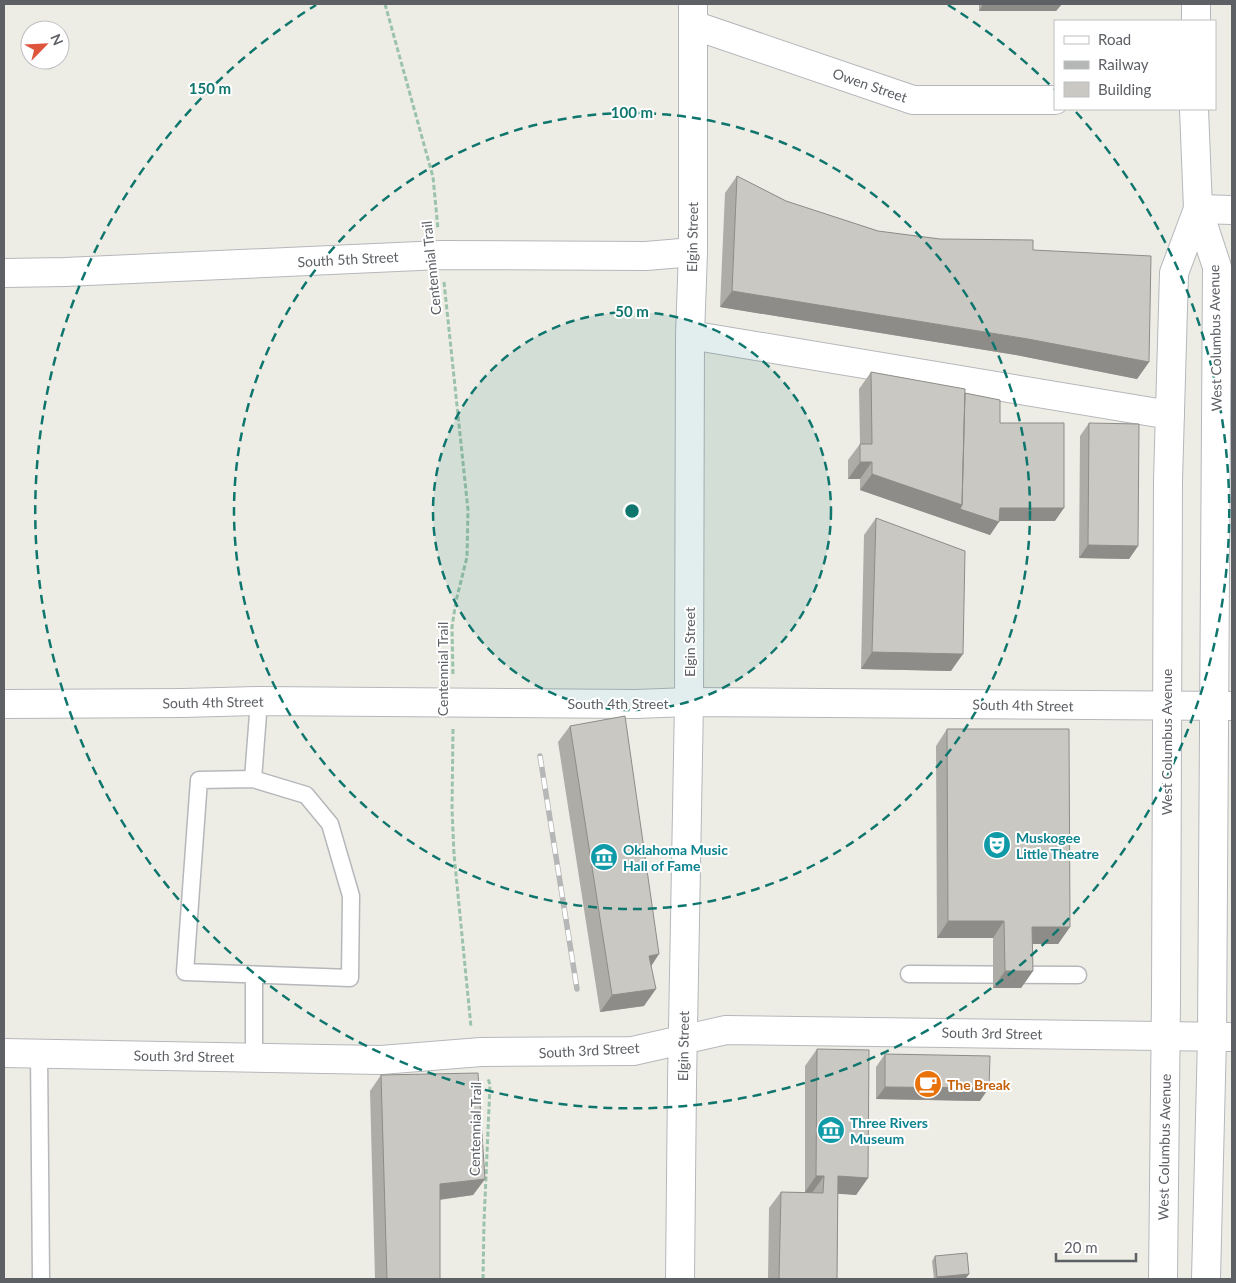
<svg xmlns="http://www.w3.org/2000/svg" width="1236" height="1283" viewBox="0 0 1236 1283" font-family="Lato,sans-serif">
<rect width="100%" height="100%" fill="#eeede5"/>
<g fill="none" stroke-linecap="round" stroke-linejoin="round">
<!-- lane casing -->
<g stroke="#b5b7bb" stroke-width="19">
<path id="lane" d="M 253,779 L 306,795 L 330,824 L 351,896 L 350,978 L 185,972 L 199,780 L 253,779 L 259,701
M 909,974 L 1078,975
M 254,975 L 254,1058
M 39,1053 L 41,1279"/>
</g>
<!-- street casing -->
<g stroke="#b5b7bb" stroke-width="30">
<path id="street" d="M 693,25 L 913,100 L 1055,100
M 1198,209 L 1232,210
M 4,273 L 65,272 L 441,255 L 646,256 L 693,252
M 690,335 L 1170,415
M 4,704 L 183,703 L 259,701 L 636,704 L 689,702 L 1232,706
M 4,1053 L 381,1060 L 481,1052 L 633,1051 L 726,1030 L 1232,1037"/>
</g>
<!-- secondary casing -->
<g stroke="#b4b7bc" stroke-width="30">
<path id="secondary" d="M 1196,21 L 1196,4
M 1194,109 L 1198,209 L 1217,267 L 1212,1038 L 1206,1279
M 680,1279 L 682,1083 L 689,702 L 690,335 L 693,252 L 693,4
M 1163,1279 L 1166,1000 L 1168,480 L 1174,273 L 1198,209"/>
</g>
<!-- path -->
<path stroke="#9bc2aa" stroke-width="3" stroke-dasharray="5 2.5" stroke-linecap="butt" d="M 385,4 L 433,177 L 438,229
M 444,282 L 468,510 L 467,557 L 456,601 L 452,627 L 453,676
M 453,729 L 452,809 L 454,854 L 471,1027
M 483,1279 L 484,1222 L 490,1085 L 488,1078"/>
<!-- lane -->
<use href="#lane" stroke="#fff" stroke-width="16"/>
<!-- street -->
<use href="#street" stroke="#fff" stroke-width="28"/>
<!-- secondary -->
<use href="#secondary" stroke="#fff" stroke-width="28"/>
<!-- rail casing -->
<g stroke="#b5b6b6" stroke-width="5.5">
<path id="rail" d="M 540,756 L 577,989"/>
</g>
<!-- rail -->
<use href="#rail" stroke="#fff" stroke-width="4" stroke-dasharray="11" stroke-linecap="butt"/>
</g>
<!-- wall -->
<path fill="#aeaca7" d="M 979,4 L 1062,4 L 1056,11 L 979,11 Z
M 737,176 L 786,201 L 878,231 L 940,239 L 1033,250 L 1149,362 L 1137,379 L 1016,355 L 720,307 L 725,193 Z
M 871,372 L 965,393 L 1000,423 L 1055,521 L 999,521 L 990,535 L 860,490 L 860,479 L 848,479 L 848,460 L 860,444 L 859,389 Z
M 1089,423 L 1138,546 L 1129,559 L 1079,558 L 1080,436 Z
M 876,518 L 951,671 L 861,669 L 864,535 Z
M 570,726 L 651,966 L 644,1006 L 600,1012 L 558,742 Z
M 947,729 L 1070,927 L 1058,944 L 1032,944 L 1033,971 L 1021,988 L 993,988 L 993,938 L 937,938 L 936,746 Z
M 817,1049 L 868,1178 L 856,1195 L 838,1193 L 837,1279 L 768,1279 L 769,1208 L 781,1192 L 805,1192 L 805,1066 Z
M 885,1054 L 980,1101 L 876,1099 L 876,1067 Z
M 381,1075 L 485,1179 L 473,1195 L 440,1200 L 440,1279 L 375,1279 L 370,1091 Z
M 935,1256 L 969,1274 L 966,1278 L 955,1279 L 934,1279 L 932,1261 Z"/>
<!-- shaded-wall -->
<path fill="#8d8c88" d="M 983,4 L 1062,4 L 1056,11 L 979,11 Z
M 732,291 L 1028,339 L 1149,362 L 1137,379 L 1016,355 L 720,307 Z
M 860,462 L 872,462 L 860,479 L 848,479 Z
M 872,474 L 1000,508 L 1064,508 L 1055,521 L 995,521 L 999,522 L 990,535 L 860,490 Z
M 1088,545 L 1138,546 L 1129,559 L 1079,558 Z
M 872,652 L 963,654 L 951,671 L 861,669 Z
M 948,921 L 1004,921 L 993,938 L 937,938 Z
M 1032,927 L 1070,927 L 1058,944 L 1021,944 Z
M 659,954 L 648,971 L 649,956 Z
M 1005,971 L 1033,971 L 1021,988 L 993,988 Z
M 656,989 L 644,1006 L 600,1012 L 612,995 Z
M 885,1087 L 989,1088 L 980,1101 L 876,1099 Z
M 816,1176 L 824,1176 L 812,1193 L 805,1192 Z
M 838,1176 L 868,1178 L 856,1195 L 826,1193 Z
M 485,1179 L 473,1195 L 428,1201 L 440,1184 Z
M 969,1274 L 966,1278 L 955,1279 L 936,1279 L 937,1277 Z"/>
<!-- building -->
<path fill="#cac8c2" stroke="#8d8c88" d="M 737,176 L 786,201 L 878,231 L 940,239 L 1033,240 L 1033,250 L 1151,256 L 1149,362 L 1028,339 L 732,291 Z
M 871,372 L 965,389 L 962,505 L 872,474 L 872,462 L 860,462 L 860,444 L 872,444 Z
M 965,393 L 1000,400 L 1000,423 L 1064,423 L 1064,508 L 1000,508 L 999,522 L 960,509 L 962,505 Z
M 1089,423 L 1139,424 L 1138,546 L 1088,545 Z
M 876,518 L 965,551 L 963,654 L 872,652 Z
M 625,716 L 659,954 L 649,956 L 656,989 L 612,995 L 570,726 Z
M 947,729 L 1069,729 L 1070,927 L 1032,927 L 1033,971 L 1005,971 L 1004,921 L 948,921 Z
M 817,1049 L 869,1050 L 868,1178 L 838,1176 L 837,1279 L 779,1279 L 781,1192 L 823,1193 L 824,1176 L 816,1176 Z
M 885,1054 L 990,1056 L 989,1088 L 885,1087 Z
M 478,1073 L 485,1179 L 440,1184 L 440,1279 L 387,1279 L 381,1075 Z
M 967,1253 L 969,1274 L 937,1277 L 935,1256 Z"/>
<!-- distance rings -->
<circle cx="632" cy="511" r="199" fill="#0f766e" fill-opacity=".12"/>
<g fill="none" stroke="#0f766e" stroke-width="2.5" stroke-dasharray="9 6">
<circle cx="632" cy="511" r="199"/>
<circle cx="632" cy="511" r="398"/>
<path d="M948 5A597 597 0 0 1 1054 89M1076 112A597 597 0 1 1 316 5"/>
</g>
<!-- icons -->
<defs>
<g id="theatre-disc" transform="scale(1.4375)"><circle r="9.5" fill="#0f9aa8" stroke="#fff"/><path d="M-5-5.5Q0-4 5-5.5V0Q5 5 0 6Q-5 5-5 0ZM-3.3-2.5H-1v1.5H-3.3ZM1-2.5H3.3v1.5H1ZM-2.8 1Q0 5.5 2.8 1Z" fill="#fff"/></g>
<g id="museum-disc" transform="scale(1.4375)"><circle r="9.5" fill="#0f9aa8" stroke="#fff"/><path d="M0-6L6-3V-2H-6V-3ZM-5-1h2V3h-2ZM-1-1h2V3h-2ZM3-1h2V3H3ZM-6 4H6V6H-6Z" fill="#fff"/></g>
<g id="cafe-disc" transform="scale(1.4375)"><circle r="9.5" fill="#e8710a" stroke="#fff"/><path d="M-5.5-4.5H6V0H3Q3 3.5 0 3.5H-2.5Q-5.5 3.5-5.5 0ZM3-3.2v2h1.7v-2ZM-6 4.5H4V6H-6Z" fill="#fff"/></g>
</defs>
<g fill-rule="evenodd">
<use href="#theatre-disc" x="997" y="845"/>
<use href="#museum-disc" x="604" y="857"/>
<use href="#cafe-disc" x="928" y="1084"/>
<use href="#museum-disc" x="831" y="1130"/>
</g>
<g text-anchor="middle" dominant-baseline="central" stroke-width="4" stroke-linejoin="round" paint-order="stroke">
<!-- street labels -->
<g font-size="14" fill="#5d6065" stroke="#fff">
<text transform="translate(870 85) rotate(19)">Owen Street</text>
<text transform="translate(692 237) rotate(-89)">Elgin Street</text>
<text transform="translate(348 259) rotate(-3)">South 5th Street</text>
<text transform="translate(431 268) rotate(-96)">Centennial Trail</text>
<text transform="translate(1215 338) rotate(-91)">West Columbus Avenue</text>
<text transform="translate(689 642) rotate(-90)">Elgin Street</text>
<text transform="translate(442 669) rotate(-90)">Centennial Trail</text>
<text transform="translate(213 702) rotate(-1)">South 4th Street</text>
<text x="618" y="703">South 4th Street</text>
<text transform="translate(1023 705) rotate(1)">South 4th Street</text>
<text transform="translate(1166 742) rotate(-90)">West Columbus Avenue</text>
<text transform="translate(992 1033) rotate(1)">South 3rd Street</text>
<text transform="translate(683 1046) rotate(-89)">Elgin Street</text>
<text transform="translate(589 1050) rotate(-3)">South 3rd Street</text>
<text transform="translate(184 1056) rotate(1)">South 3rd Street</text>
<text transform="translate(475 1129) rotate(-89)">Centennial Trail</text>
<text transform="translate(1164 1147) rotate(-89)">West Columbus Avenue</text>
</g>
<!-- culture labels -->
<g font-size="14" font-weight="bold" fill="#0d838f" stroke="#fff" text-anchor="start">
<text x="1016" y="837">Muskogee<tspan x="1016" dy="16">Little Theatre</tspan></text>
<text x="623" y="849">Oklahoma Music<tspan x="623" dy="16">Hall of Fame</tspan></text>
<text x="850" y="1122">Three Rivers<tspan x="850" dy="16">Museum</tspan></text>
</g>
<!-- food labels -->
<g font-size="14" font-weight="bold" fill="#c56008" stroke="#fff" text-anchor="start">
<text x="947" y="1084">The Break</text>
</g>
</g>
<circle cx="632" cy="511" r="8" fill="#0f766e" stroke="#fff" stroke-width="2.5"/>
<g font-size="15" text-anchor="middle" font-weight="bold" fill="#0f766e" stroke="#fff" stroke-width="4" stroke-linejoin="round" paint-order="stroke">
<text x="210" y="94">150 m</text>
<text x="632" y="118">100 m</text>
<text x="632" y="317">50 m</text>
</g>
<!-- border -->
<rect width="1236" height="1283" fill="none" stroke="#5d6065" stroke-width="10"/>
<!-- legend -->
<rect x="1054" y="20" width="162" height="90" fill="#ffffff" stroke="#bebfc1"/>
<rect x="1064" y="36" width="25" height="8" fill="#ffffff" stroke="#bebfc1"/>
<text x="1098" y="45" font-size="15" fill="#5d6065">Road</text>
<rect x="1064" y="61" width="25" height="8" fill="#b5b6b6" stroke="#bebfc1"/>
<text x="1098" y="70" font-size="15" fill="#5d6065">Railway</text>
<rect x="1064" y="82" width="25" height="15" fill="#cac8c2" stroke="#bebfc1"/>
<text x="1098" y="95" font-size="15" fill="#5d6065">Building</text>
<!-- north arrow -->
<g transform="translate(45 45) rotate(66)"><circle r="24" fill="#ffffff" stroke="#bebfc1"/>
<path d="M0-4L9 19L0 12L-9 19Z" fill="#de553b"/>
<text y="-8" font-size="14" font-weight="bold" text-anchor="middle" fill="#5d6065">N</text>
</g>
<!-- scale -->
<path d="M1056 1253v8h80v-8" fill="none" stroke="#5d6065" stroke-width="2.5"/>
<text x="1064" y="1253" font-size="15" fill="#5d6065" stroke="#ffffff" stroke-width="4" paint-order="stroke">20 m</text>
</svg>
